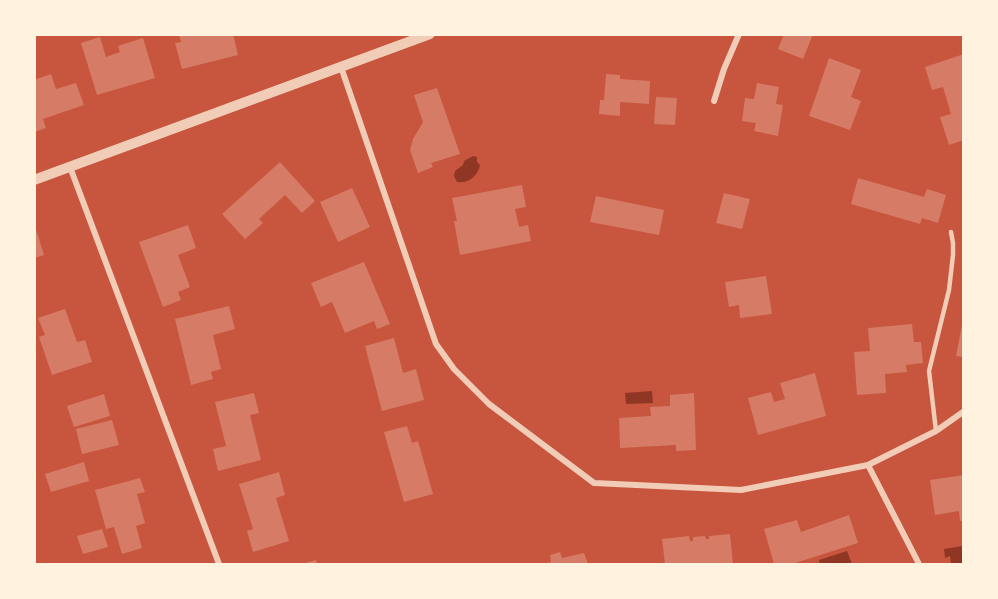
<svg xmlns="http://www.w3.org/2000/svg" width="998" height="599" viewBox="0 0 998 599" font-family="'Roboto Condensed',sans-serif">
<rect width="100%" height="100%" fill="#c8553d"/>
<!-- water -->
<path fill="#8f3625" d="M 473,156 L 477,157 L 477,162 L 480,165 C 478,176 468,184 457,182 L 454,176 L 455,171 L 463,165 L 464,161 Z
M 652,391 L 653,403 L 626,404 L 625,393 Z
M 963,546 L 963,564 L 951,564 L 950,556 L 945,558 L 944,549 Z
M 847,551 L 852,564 L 820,564 L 819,560 Z"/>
<!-- building -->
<path fill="#d67c66" d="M 179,34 L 233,34 L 238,55 L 182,69 L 175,43 L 181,42 Z
M 784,34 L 813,34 L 803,59 L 778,49 Z
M 100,37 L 106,57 L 120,52 L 118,46 L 143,38 L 155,78 L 97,95 L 81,43 Z
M 964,54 L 964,140 L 949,145 L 940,117 L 951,114 L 943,87 L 932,90 L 925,67 Z
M 829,58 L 861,70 L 851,97 L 861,101 L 850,130 L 809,116 Z
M 51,74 L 56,89 L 76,83 L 84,105 L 43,119 L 46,128 L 34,132 L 34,80 Z
M 606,74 L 620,75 L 620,79 L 650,81 L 649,104 L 620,102 L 620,116 L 599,114 L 600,100 L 604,100 Z
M 757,83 L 779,87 L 776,104 L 783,105 L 778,136 L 754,131 L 756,123 L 742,121 L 745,98 L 754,99 Z
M 437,88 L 460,154 L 431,163 L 433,167 L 418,173 L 410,150 L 413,139 L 423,122 L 414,95 Z
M 656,97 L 677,98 L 675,125 L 654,124 Z
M 280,162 L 315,201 L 302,213 L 285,195 L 259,219 L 263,223 L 245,239 L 222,214 Z
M 858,178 L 924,197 L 927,189 L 946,195 L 938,223 L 922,218 L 920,224 L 851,204 Z
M 522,185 L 526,207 L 515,209 L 519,227 L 528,225 L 531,241 L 460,255 L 454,221 L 457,221 L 452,198 Z
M 352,188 L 370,227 L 338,242 L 320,202 Z
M 724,193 L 750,199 L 742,229 L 716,223 Z
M 596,196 L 664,210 L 659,235 L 590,222 Z
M 34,223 L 44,255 L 34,258 Z
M 188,225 L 196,248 L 178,255 L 190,287 L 178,292 L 181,300 L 163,307 L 139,242 Z
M 364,262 L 390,324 L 377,329 L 374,321 L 345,333 L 332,302 L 321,307 L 311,283 Z
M 766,276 L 772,314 L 740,318 L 739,305 L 729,307 L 725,282 Z
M 229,306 L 235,329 L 213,335 L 221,369 L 211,372 L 213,379 L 191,385 L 175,319 Z
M 65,309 L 77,342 L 85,340 L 92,362 L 52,375 L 39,337 L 45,335 L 38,318 Z
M 912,324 L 914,342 L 921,342 L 923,363 L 906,365 L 907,372 L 885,374 L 886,393 L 857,395 L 854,352 L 870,351 L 868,328 Z
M 962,325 L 964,325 L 964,357 L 956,356 Z
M 394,338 L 403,373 L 416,369 L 424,400 L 382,411 L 365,346 Z
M 815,373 L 826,416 L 758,435 L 748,398 L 771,392 L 774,402 L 785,399 L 780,383 Z
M 254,393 L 259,413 L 250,415 L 261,460 L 218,471 L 213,449 L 226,446 L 215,402 Z
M 694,393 L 696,450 L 676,451 L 676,445 L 620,448 L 619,418 L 651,416 L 650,407 L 670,406 L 670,395 Z
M 104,394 L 110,416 L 74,427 L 67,406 Z
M 112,420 L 119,445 L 82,454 L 76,429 Z
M 407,426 L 412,443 L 418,441 L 433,494 L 404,502 L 384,432 Z
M 84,462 L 89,481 L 51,492 L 45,474 Z
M 279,472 L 285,495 L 276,498 L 289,541 L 253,552 L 247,531 L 253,529 L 239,484 Z
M 964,475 L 964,520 L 960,521 L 959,511 L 935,515 L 930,480 Z
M 140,478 L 145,492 L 137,494 L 145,523 L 136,526 L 142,548 L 122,554 L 114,527 L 106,529 L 95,490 Z
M 849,515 L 858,543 L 792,564 L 774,564 L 764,529 L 797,520 L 801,532 Z
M 102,529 L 108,547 L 83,554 L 77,536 Z
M 730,534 L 733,564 L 665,564 L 662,539 L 689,536 L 690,541 L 693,541 L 693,537 L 705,536 L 706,539 L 709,539 L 709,536 Z
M 560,552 L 562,558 L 584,553 L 588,564 L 543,564 L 551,562 L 550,555 Z
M 316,560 L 317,564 L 302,564 Z"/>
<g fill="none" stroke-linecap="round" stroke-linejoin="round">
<!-- service -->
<path stroke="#f1ccb7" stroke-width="4.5" d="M 936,431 L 929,371 L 949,290 L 953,255 L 953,243 L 951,232"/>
<!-- minor -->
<path stroke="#f1ccb7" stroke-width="6" d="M 341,67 L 436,344 L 454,369 L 489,404 L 594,483 L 741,490 L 868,465 L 936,431 L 963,412
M 714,101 L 724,69 L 739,34
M 70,167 L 219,564
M 868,465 L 919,564"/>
<!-- tertiary -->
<path stroke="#f1ccb7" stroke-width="10" d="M 34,180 L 430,34"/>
</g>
<!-- border -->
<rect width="998" height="599" fill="none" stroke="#fff3e0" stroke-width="72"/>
</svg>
